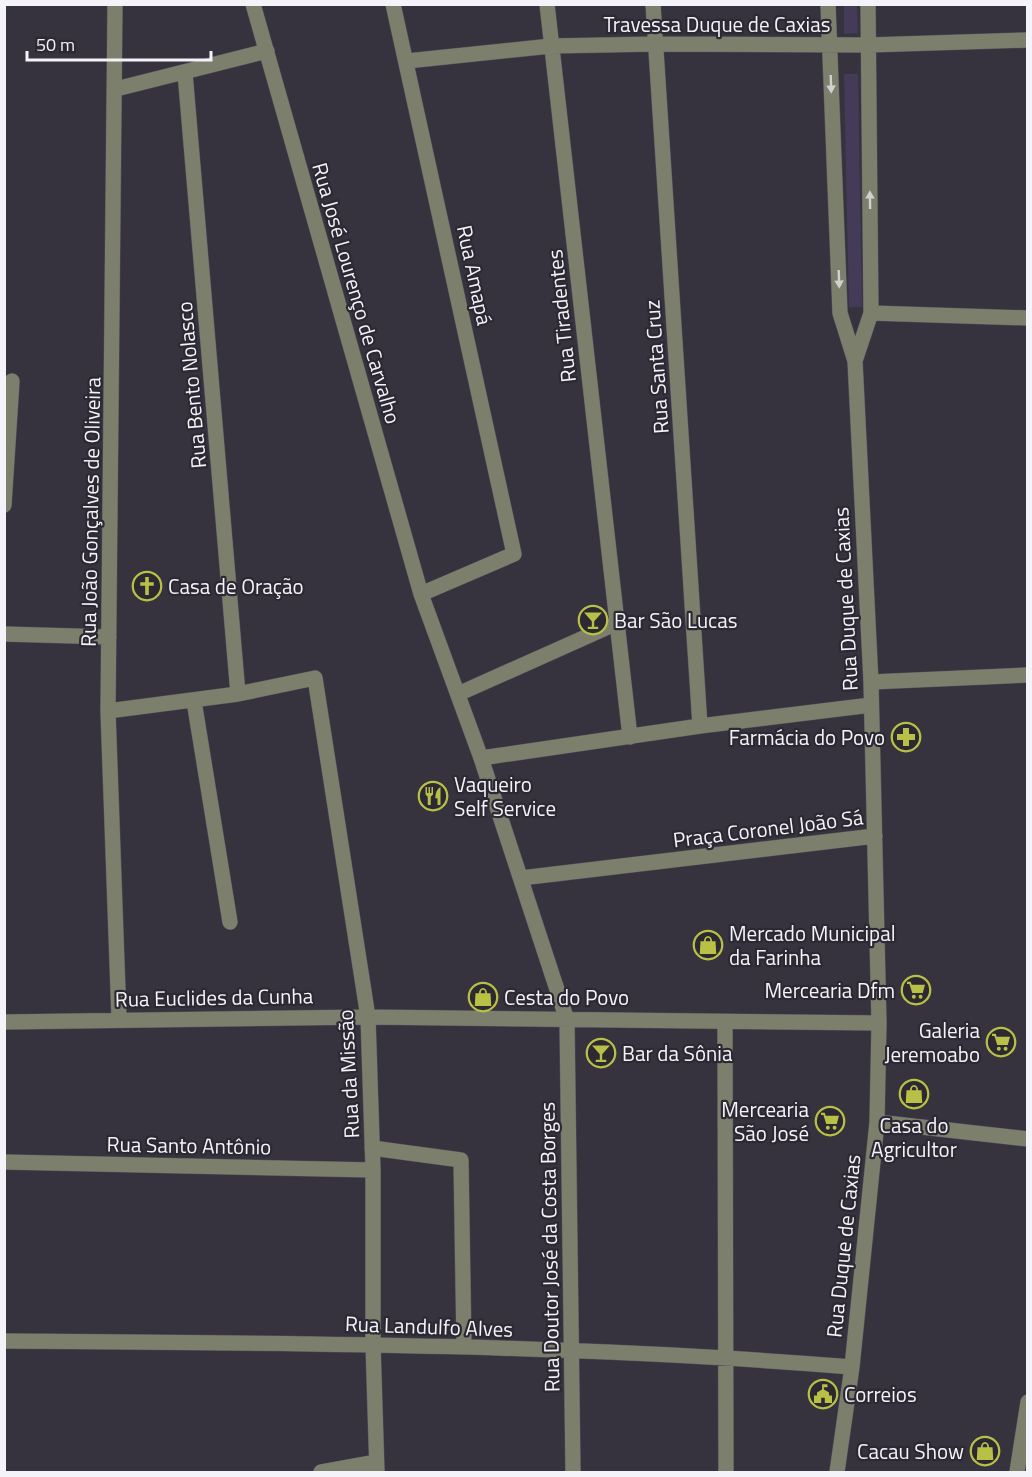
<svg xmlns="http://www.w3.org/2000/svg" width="1032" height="1477" viewBox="0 0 1032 1477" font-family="'Titillium Web',sans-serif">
<rect width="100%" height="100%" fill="#36333e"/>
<!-- green -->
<path fill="#443b59" d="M 844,5 L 857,5 L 858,33 L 844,34 Z
M 844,74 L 858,74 L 862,307 L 849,307 Z"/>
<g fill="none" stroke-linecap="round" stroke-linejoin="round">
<!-- minor casing -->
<g stroke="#54525c" stroke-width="16">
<path id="minor" d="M 115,4 L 108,711 L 119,1019
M 253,4 L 421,594 L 481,758 L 567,1020 L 573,1472
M 393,4 L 514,554 L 421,594
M 547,4 L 630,737
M 653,4 L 700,726
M 828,4 L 840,313 L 855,361 L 871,682 L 879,1023 L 877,1122 L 852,1367 L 837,1472
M 407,61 L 551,46 L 656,44 L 869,45 L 1028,40
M 185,73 L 238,694
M 116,89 L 267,51
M 871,313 L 1028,318
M 855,361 L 871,313 L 868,4
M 4,505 L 12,381
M 4,634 L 109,637
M 871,682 L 1028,675
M 458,694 L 617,623
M 194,701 L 230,922
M 108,711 L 238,694 L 315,678 L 368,1017 L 373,1170 L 373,1344 L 377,1472
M 481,758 L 700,726 L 871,705
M 521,878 L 875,836
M 4,1022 L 368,1017 L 879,1023
M 725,1022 L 726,1472
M 877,1122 L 1028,1139
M 372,1148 L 461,1160 L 464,1347
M 4,1162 L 373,1170
M 4,1341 C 287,1343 570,1344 852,1367
M 321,1472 L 376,1462
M 1017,1472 L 1028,1402"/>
</g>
<!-- minor -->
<use href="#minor" stroke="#7d7f6d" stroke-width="15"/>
</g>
<!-- one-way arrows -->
<defs><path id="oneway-solid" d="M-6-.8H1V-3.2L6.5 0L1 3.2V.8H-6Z" transform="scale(1.5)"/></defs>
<g fill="#d0d0cf">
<use href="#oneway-solid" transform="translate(831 84) rotate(88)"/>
<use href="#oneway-solid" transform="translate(870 200) rotate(-91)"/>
<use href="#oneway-solid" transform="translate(839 279) rotate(88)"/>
</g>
<!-- icons -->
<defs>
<g id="church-ring" transform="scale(1.5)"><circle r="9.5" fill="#2c2933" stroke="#b9c046" stroke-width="1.5"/><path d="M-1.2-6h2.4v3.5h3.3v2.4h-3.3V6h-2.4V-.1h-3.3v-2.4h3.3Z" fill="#b9c046"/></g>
<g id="bar-ring" transform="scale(1.5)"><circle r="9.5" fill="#2c2933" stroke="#b9c046" stroke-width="1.5"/><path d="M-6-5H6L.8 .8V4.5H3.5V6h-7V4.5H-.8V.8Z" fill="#b9c046"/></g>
<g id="pharmacy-ring" transform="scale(1.5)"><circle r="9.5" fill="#2c2933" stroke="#b9c046" stroke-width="1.5"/><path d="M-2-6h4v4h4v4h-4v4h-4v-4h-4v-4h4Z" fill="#b9c046"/></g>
<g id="restaurant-ring" transform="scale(1.5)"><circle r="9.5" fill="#2c2933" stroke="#b9c046" stroke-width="1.5"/><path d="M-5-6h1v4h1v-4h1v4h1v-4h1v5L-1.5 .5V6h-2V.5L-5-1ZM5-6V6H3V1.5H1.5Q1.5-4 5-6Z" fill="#b9c046"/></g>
<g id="shop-ring" transform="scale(1.5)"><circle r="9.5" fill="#2c2933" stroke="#b9c046" stroke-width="1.5"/><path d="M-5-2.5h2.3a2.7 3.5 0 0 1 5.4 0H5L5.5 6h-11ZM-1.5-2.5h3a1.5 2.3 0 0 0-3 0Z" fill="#b9c046"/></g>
<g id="supermarket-ring" transform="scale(1.5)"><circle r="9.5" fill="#2c2933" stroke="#b9c046" stroke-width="1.5"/><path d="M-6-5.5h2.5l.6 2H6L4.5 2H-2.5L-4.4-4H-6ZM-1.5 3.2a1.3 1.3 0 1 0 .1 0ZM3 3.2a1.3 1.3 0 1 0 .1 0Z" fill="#b9c046"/></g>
<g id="civic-ring" transform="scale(1.5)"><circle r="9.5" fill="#2c2933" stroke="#b9c046" stroke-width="1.5"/><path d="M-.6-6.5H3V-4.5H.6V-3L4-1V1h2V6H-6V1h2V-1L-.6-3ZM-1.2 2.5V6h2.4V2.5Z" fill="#b9c046"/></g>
</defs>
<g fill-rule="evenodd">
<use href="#church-ring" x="147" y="586"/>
<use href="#bar-ring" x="593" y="620"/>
<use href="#pharmacy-ring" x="906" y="737"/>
<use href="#restaurant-ring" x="433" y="796"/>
<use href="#shop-ring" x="708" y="945"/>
<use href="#supermarket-ring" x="916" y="990"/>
<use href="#shop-ring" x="483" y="997"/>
<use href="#supermarket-ring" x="1001" y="1042"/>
<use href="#bar-ring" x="601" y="1053"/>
<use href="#shop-ring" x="914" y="1094"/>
<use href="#supermarket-ring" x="830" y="1121"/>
<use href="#civic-ring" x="823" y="1394"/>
<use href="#shop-ring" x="985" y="1451"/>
</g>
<g text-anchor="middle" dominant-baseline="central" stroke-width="4.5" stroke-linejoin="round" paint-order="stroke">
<!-- street labels -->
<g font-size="21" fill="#f4f3f9" stroke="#2c2933">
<text x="717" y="24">Travessa Duque de Caxias</text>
<text transform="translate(475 275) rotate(78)">Rua Amapá</text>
<text transform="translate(357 293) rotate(74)">Rua José Lourenço de Carvalho</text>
<text transform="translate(561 316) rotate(-96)">Rua Tiradentes</text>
<text transform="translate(656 367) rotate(-94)">Rua Santa Cruz</text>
<text transform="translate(191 385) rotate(-95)">Rua Bento Nolasco</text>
<text transform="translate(90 512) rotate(-89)">Rua João Gonçalves de Oliveira</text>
<text transform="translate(845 599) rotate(-93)">Rua Duque de Caxias</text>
<text transform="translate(768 828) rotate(-7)">Praça Coronel João Sá</text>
<text transform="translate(214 997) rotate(-1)">Rua Euclides da Cunha</text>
<text transform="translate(348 1074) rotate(-93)">Rua da Missão</text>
<text transform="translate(189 1145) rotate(1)">Rua Santo Antônio</text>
<text transform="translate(843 1246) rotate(-84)">Rua Duque de Caxias</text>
<text transform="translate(549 1247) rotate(-91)">Rua Doutor José da Costa Borges</text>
<text transform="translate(429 1326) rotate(2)">Rua Landulfo Alves</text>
</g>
<!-- poi labels -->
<g font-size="21" fill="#f4f3f9" stroke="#2c2933" text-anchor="start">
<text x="168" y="586">Casa de Oração</text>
<text x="614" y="620">Bar São Lucas</text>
<text x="885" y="737" text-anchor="end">Farmácia do Povo</text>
<text x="454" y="784">Vaqueiro<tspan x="454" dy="24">Self Service</tspan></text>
<text x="729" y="933">Mercado Municipal<tspan x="729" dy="24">da Farinha</tspan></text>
<text x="895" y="990" text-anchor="end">Mercearia Dfm</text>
<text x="504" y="997">Cesta do Povo</text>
<text x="980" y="1030" text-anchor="end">Galeria<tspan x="980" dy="24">Jeremoabo</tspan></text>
<text x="622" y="1053">Bar da Sônia</text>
<text x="809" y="1109" text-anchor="end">Mercearia<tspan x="809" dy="24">São José</tspan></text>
<text x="914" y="1125" text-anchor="middle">Casa do<tspan x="914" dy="24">Agricultor</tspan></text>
<text x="844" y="1394">Correios</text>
<text x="964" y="1451" text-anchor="end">Cacau Show</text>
</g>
</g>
<!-- border -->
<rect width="1032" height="1477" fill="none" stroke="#f4f3f9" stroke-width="12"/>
<!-- scale -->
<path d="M27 51v9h184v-9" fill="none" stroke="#f4f3f9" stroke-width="3"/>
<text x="36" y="51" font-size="18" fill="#f4f3f9" stroke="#2c2933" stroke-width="4.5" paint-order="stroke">50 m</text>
</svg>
